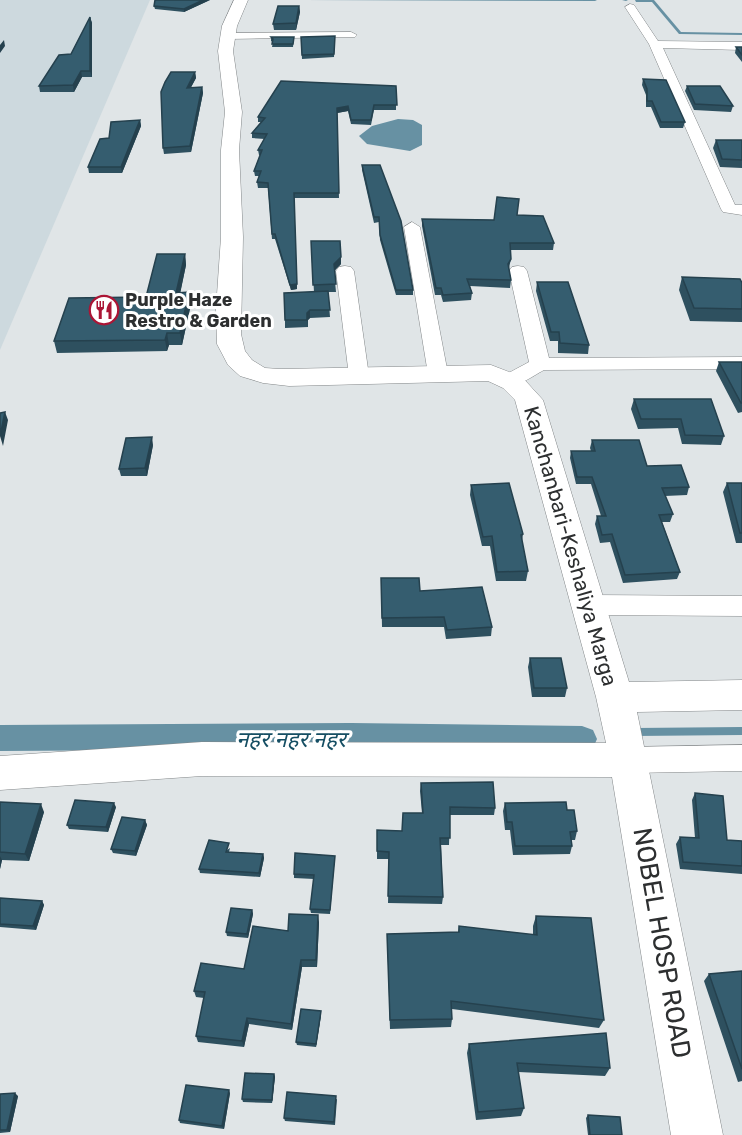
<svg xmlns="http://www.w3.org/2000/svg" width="742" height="1135" viewBox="0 0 742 1135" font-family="Rubik,'Noto Sans Devanagari',sans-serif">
<rect width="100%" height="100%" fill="#e0e5e7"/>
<!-- built -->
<path fill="#cdd9de" d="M 0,0 L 150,0 L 0,350 Z"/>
<!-- water -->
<path fill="#6791a3" d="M 398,119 L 413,120 L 422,125 L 422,145 L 410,151 L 367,144 L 359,136 L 372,126 Z"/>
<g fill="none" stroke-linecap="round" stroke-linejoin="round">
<!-- stream -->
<path fill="#6791a3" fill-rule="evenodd" d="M 304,0 L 597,0 L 595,1 Z
M 622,0 L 628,0 L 626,1 Z
M 635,0 L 654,0 L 681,32 L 742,33 L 742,35 L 679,34 L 652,2 L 636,2 Z
M 742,727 L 742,735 L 635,736 L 632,735 L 631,732 L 632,729 L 635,728 Z"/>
<!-- canal -->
<path fill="#6791a3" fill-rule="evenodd" d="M 351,723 L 582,726 L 593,730 L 597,739 L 593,748 L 582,752 L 351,749 L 0,751 L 0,725 Z"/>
<!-- minor casing -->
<g stroke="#838789" stroke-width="1">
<path id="minor" d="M 630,4 L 634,5 L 658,41 L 742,42 L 742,50 L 663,48 L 735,205 L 742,205 L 742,215 L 723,212 L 721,209 L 649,44 L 625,7 Z
M 351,32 L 357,35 L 355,37 L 228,39 L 222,36 L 228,33 Z
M 412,222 L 420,227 L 448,374 L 445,378 L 431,378 L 428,374 L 404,227 Z
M 345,266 L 351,267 L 354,271 L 369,376 L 366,380 L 352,380 L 349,376 L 336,271 L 339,267 Z
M 518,266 L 524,267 L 527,271 L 549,358 L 742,357 L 742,369 L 544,370 C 531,377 518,388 503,384 L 500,380 L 503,376 L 529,362 L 509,271 L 512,267 Z
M 589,595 L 742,596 L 742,616 L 589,615 L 580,612 L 576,605 L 580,598 Z
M 742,745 L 742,771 L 629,773 L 618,769 L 614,760 L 618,751 L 629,747 Z"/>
</g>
<!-- tertiary casing -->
<g stroke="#838789" stroke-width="1">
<path id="tertiary" d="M 234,0 L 248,0 L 237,26 L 233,51 L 242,112 L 239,150 L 243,237 L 241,334 L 245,351 L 252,360 L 265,368 L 280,369 L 491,365 L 522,377 L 543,400 L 629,682 L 742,680 L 742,710 L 637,712 L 723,1135 L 671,1135 L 612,777 L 202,776 L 0,790 L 0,756 L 202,742 L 606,743 L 596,697 L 515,400 L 503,388 L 488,381 L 289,386 L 263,383 L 240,376 L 228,365 L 217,344 L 216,309 L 221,237 L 221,150 L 225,112 L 218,51 L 222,26 Z"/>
</g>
<!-- minor -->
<use href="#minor" fill="#fff" fill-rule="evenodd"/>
<!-- tertiary -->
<use href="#tertiary" fill="#fff" fill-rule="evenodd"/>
</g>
<!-- wall -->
<path fill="#2e505f" d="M 210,0 L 184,12 L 155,9 L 154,6 Z
M 299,6 L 300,12 L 296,30 L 274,30 L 273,24 Z
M 90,17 L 92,23 L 92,77 L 82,77 L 74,92 L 40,92 L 39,86 L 71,54 Z
M 335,36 L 334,57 L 302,59 L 301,37 Z
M 271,37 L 294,37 L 293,47 L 272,47 L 273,42 L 271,41 Z
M 736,47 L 742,47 L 742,62 L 735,53 Z
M 195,72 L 196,78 L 191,87 L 202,87 L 203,93 L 191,152 L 164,154 L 163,148 Z
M 643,79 L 685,122 L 683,128 L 660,128 L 651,107 L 646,107 L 646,95 L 642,85 Z
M 396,86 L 396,110 L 374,110 L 371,125 L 351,124 L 348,111 L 337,113 L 339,198 L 294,198 L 297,289 L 291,290 L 275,239 L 272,239 L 268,188 L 258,188 L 257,182 L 259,176 L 255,176 L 254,171 L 260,155 L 259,155 L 258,150 L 265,139 L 252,138 L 252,133 L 261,122 L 258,122 L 258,117 Z
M 687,86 L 733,106 L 731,112 L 694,110 L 685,91 Z
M 140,120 L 141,126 L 122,173 L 89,173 L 88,167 L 109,138 Z
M 716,140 L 742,140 L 742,168 L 720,167 L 713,148 Z
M 362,165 L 413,290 L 413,295 L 396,295 L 380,240 L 379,222 L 374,223 L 362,170 Z
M 517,215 L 554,243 L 553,250 L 510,250 L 511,259 L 509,268 L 511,280 L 510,288 L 470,286 L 472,293 L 471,300 L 443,302 L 441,295 L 435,295 L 422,226 L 422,219 L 494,220 Z
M 311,241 L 341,264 L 334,271 L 336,292 L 328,292 L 330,317 L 310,318 L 308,320 L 308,327 L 285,328 L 285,320 L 314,292 Z
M 185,254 L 186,265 L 180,293 L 189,292 L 191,304 L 182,345 L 169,345 L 167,351 L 57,353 L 54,341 L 146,297 Z
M 682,277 L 742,283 L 742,322 L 690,321 L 679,290 Z
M 537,282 L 589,345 L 588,354 L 558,353 L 558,341 L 550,341 L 536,291 Z
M 719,362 L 742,362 L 742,412 L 738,413 L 716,371 Z
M 634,399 L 724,436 L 721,445 L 682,444 L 678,428 L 638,429 L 631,409 Z
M 592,440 L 647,466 L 689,487 L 687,495 L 665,496 L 673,514 L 670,522 L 662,522 L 680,572 L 677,579 L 623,583 L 610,542 L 600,543 L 595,524 L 597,516 L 601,516 L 591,484 L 576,484 L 570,458 L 571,451 L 591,451 L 590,448 Z
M 153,445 L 147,476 L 121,476 L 119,469 Z
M 727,483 L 742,483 L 742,543 L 736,543 L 723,492 Z
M 471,485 L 523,534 L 522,541 L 528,571 L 526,581 L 496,581 L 490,546 L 482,546 L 470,495 Z
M 381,578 L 420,591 L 492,627 L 491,636 L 446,639 L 444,627 L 382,627 Z
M 530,658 L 567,688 L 565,697 L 532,697 L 528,667 Z
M 421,783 L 495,808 L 494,815 L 450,815 L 449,845 L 441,845 L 443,897 L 442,904 L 388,903 L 389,859 L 377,859 L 377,830 L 402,831 L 422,813 L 420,791 Z
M 695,793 L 727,840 L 742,841 L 742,874 L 680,869 L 676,844 L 680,837 L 695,838 L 692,800 Z
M 0,802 L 44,812 L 29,861 L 2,860 L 0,869 Z
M 505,803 L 577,831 L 575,840 L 571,840 L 572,846 L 570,854 L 513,855 L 510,830 L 505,830 L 503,811 Z
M 116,807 L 108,832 L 69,829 L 67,825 Z
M 145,820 L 147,825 L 136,856 L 113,853 L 111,849 Z
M 230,848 L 229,852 L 263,854 L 264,858 L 260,877 L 200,873 L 199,869 Z
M 335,856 L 330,914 L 311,913 L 310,909 L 314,879 L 294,878 L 294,874 Z
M 0,898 L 42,901 L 44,905 L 36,930 L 0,927 Z
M 252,910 L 253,914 L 248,938 L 227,936 L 226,932 Z
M 536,916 L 604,1020 L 599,1028 L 452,1009 L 452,1019 L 451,1027 L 390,1029 L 387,934 L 458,932 L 459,926 L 533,935 L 533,926 Z
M 319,922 L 317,967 L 302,967 L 292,1030 L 249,1024 L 244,1047 L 198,1042 L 196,1036 L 204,998 L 196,997 L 194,991 L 244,969 L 288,931 Z
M 742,971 L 742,1081 L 738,1082 L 704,981 L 709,974 Z
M 321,1015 L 316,1047 L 297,1045 L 296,1042 Z
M 469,1044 L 610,1068 L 605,1076 L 518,1072 L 524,1108 L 521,1116 L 476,1120 L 467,1053 Z
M 274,1074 L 275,1077 L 272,1103 L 243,1102 L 242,1099 Z
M 230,1093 L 224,1129 L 180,1123 L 179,1120 Z
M 0,1094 L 18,1096 L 10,1132 L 0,1133 Z
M 337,1099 L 335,1125 L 285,1121 L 284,1118 Z
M 588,1115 L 622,1135 L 588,1135 L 586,1118 Z"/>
<!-- shaded-wall -->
<path fill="#25414e" d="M 203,0 L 210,0 L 184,12 L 184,9 Z
M 299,6 L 300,12 L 296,30 L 296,23 Z
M 90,17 L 92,23 L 92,77 L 90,71 Z
M 4,40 L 5,46 L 0,53 L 0,45 Z
M 81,71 L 82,77 L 74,92 L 73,85 Z
M 195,72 L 196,78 L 188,93 L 187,88 Z
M 202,87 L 203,93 L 191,152 L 190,146 Z
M 348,106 L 348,111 L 337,113 L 337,108 Z
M 140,120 L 141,126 L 122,173 L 121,167 Z
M 294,193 L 297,289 L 291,290 L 290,285 Z
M 185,254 L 186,265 L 178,304 L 176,293 Z
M 341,257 L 341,264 L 334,271 L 334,264 Z
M 189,292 L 191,304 L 182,345 L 180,333 Z
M 310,310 L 310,318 L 308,320 L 308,327 L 307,313 Z
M 167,333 L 169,345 L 167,351 L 165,340 Z
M 5,412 L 8,420 L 3,446 L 0,436 Z
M 152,437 L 153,445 L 147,476 L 145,468 Z
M 114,803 L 116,807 L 108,832 L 106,827 Z
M 41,804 L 44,812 L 29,861 L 25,854 Z
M 145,820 L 147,825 L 136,856 L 135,851 Z
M 263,854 L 264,858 L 260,877 L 259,873 Z
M 0,856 L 2,860 L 0,869 Z
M 42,901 L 44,905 L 36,930 L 33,926 Z
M 252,910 L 253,914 L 248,938 L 247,934 Z
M 318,915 L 319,922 L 317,967 L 316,960 Z
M 301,960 L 302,967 L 292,1030 L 291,1024 Z
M 321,1011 L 321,1015 L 316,1047 L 316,1044 Z
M 247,1018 L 249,1024 L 244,1047 L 242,1041 Z
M 274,1074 L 275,1077 L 272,1103 L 272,1100 Z
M 229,1090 L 230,1093 L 224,1129 L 222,1126 Z
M 15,1093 L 18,1096 L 10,1132 L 7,1130 Z"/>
<!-- building -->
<path fill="#355d6f" stroke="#25414e" stroke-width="1.5" d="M 155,0 L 203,0 L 184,9 L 154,6 Z
M 278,6 L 299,6 L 296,23 L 273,24 Z
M 90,17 L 90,71 L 81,71 L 73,85 L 39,86 L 59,55 L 71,54 Z
M 335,36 L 334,54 L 302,55 L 301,37 Z
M 271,37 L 294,37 L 293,44 L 272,44 L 273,39 Z
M 736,47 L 742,47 L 742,55 Z
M 171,72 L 195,72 L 187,88 L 202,87 L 190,146 L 163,148 L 161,92 L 165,82 Z
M 643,79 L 666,80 L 685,122 L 661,122 L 652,101 L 647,101 L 647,89 Z
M 281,81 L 396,86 L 397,105 L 374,105 L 371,120 L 351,120 L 348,106 L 337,108 L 339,193 L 294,193 L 297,284 L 290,285 L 275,234 L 272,234 L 268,183 L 257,182 L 261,171 L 254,171 L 262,150 L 258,150 L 267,134 L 252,133 L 265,118 L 258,117 Z
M 687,86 L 720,86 L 733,106 L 695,104 Z
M 140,120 L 121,167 L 88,167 L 100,139 L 109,138 L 111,122 Z
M 716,140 L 742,140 L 742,160 L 722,159 Z
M 362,165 L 380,165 L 401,221 L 413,290 L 396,290 L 380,235 L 379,217 L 374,217 Z
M 497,197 L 519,199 L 517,215 L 543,216 L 554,243 L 510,243 L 511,259 L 508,264 L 511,280 L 467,279 L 472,293 L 443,295 L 441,288 L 436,288 L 422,219 L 494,220 Z
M 311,241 L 340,241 L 341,257 L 334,264 L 336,284 L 313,285 Z
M 157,254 L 185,254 L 176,293 L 189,292 L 180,333 L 167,333 L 165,340 L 54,341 L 69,298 L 146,297 Z
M 682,277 L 740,279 L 742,283 L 742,309 L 694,308 Z
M 537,282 L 568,282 L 589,345 L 560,343 L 559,332 L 551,332 Z
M 328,291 L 330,310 L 310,310 L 307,313 L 307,320 L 285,320 L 284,293 Z
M 719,362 L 742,362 L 742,403 L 741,403 Z
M 634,399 L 711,399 L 724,436 L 685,435 L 681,419 L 641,419 Z
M 5,412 L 0,436 L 0,413 Z
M 152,437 L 145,468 L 119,469 L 126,438 Z
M 592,440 L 639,440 L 647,466 L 681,465 L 689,487 L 662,488 L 673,514 L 659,515 L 680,572 L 625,575 L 612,534 L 602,535 L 597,516 L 606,516 L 592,477 L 577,477 L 571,451 L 595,451 Z
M 509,483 L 523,534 L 521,535 L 528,571 L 497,572 L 492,536 L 483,537 L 471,485 Z
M 727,483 L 742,483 L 742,533 L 740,533 Z
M 381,578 L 419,578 L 420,591 L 482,587 L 492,627 L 447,630 L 444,617 L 382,618 Z
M 530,658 L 561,658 L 567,688 L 534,688 Z
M 493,782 L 495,808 L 450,807 L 450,838 L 440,838 L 443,897 L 388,896 L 389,852 L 377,851 L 377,830 L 402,831 L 403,813 L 423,813 L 421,783 Z
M 695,793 L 723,796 L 727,840 L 742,841 L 742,866 L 683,862 L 680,837 L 699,838 Z
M 75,800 L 114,803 L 106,827 L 67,825 Z
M 0,802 L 41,804 L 25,854 L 0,852 Z
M 566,802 L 567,810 L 574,810 L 577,831 L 570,832 L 572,846 L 515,846 L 512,822 L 507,822 L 505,803 Z
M 122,817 L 145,820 L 135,851 L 111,849 Z
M 209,840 L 229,843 L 226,852 L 263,854 L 259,873 L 199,869 Z
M 295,853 L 335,856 L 330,910 L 310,909 L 314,875 L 294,874 Z
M 0,898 L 42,901 L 33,926 L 0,924 Z
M 231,908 L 252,910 L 247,934 L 226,932 Z
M 289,914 L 318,915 L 316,960 L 301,960 L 291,1024 L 247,1018 L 242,1041 L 196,1036 L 205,992 L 194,991 L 201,963 L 244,969 L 253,926 L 288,931 Z
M 536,916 L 591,918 L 604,1020 L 451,1001 L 452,1019 L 390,1020 L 387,934 L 459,932 L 459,926 L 537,935 Z
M 742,971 L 742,1069 L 709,974 Z
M 301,1009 L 321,1011 L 316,1044 L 296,1042 Z
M 606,1033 L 610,1068 L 517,1063 L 524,1108 L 478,1112 L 469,1044 Z
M 245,1073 L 274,1074 L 272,1100 L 242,1099 Z
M 186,1085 L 229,1090 L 222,1126 L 179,1120 Z
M 287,1092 L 336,1096 L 334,1122 L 284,1118 Z
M 15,1093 L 7,1130 L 0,1130 L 0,1094 Z
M 588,1115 L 620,1117 L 622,1135 L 590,1135 Z"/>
<!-- icons -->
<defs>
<g id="restaurant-ring" transform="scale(1.5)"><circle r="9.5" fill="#fff" stroke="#ab1535" stroke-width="1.5"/><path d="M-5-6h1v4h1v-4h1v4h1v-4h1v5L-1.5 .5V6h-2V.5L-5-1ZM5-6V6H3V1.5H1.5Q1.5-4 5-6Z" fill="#ab1535"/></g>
</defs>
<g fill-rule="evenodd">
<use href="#restaurant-ring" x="104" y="310"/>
</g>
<g text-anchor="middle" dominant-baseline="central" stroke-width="6" stroke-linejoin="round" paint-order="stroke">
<!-- far-poi labels -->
<g font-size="18" font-weight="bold" fill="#2d2f30" stroke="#fff" text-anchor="start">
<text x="125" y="300">Purple Haze<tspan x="125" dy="21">Restro &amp; Garden</tspan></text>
</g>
<!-- street labels -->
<g font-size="21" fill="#2d2f30" stroke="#fff">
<text transform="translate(571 546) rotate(74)">Kanchanbari-Keshaliya Marga</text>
</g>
<!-- water labels -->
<g font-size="22" font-style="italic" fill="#154e63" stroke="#fff">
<text x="291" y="739">नहर नहर नहर</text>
</g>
<!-- near-street labels -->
<g font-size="26" fill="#2d2f30" stroke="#fff">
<text transform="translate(662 943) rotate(80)">NOBEL HOSP ROAD</text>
</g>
</g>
</svg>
